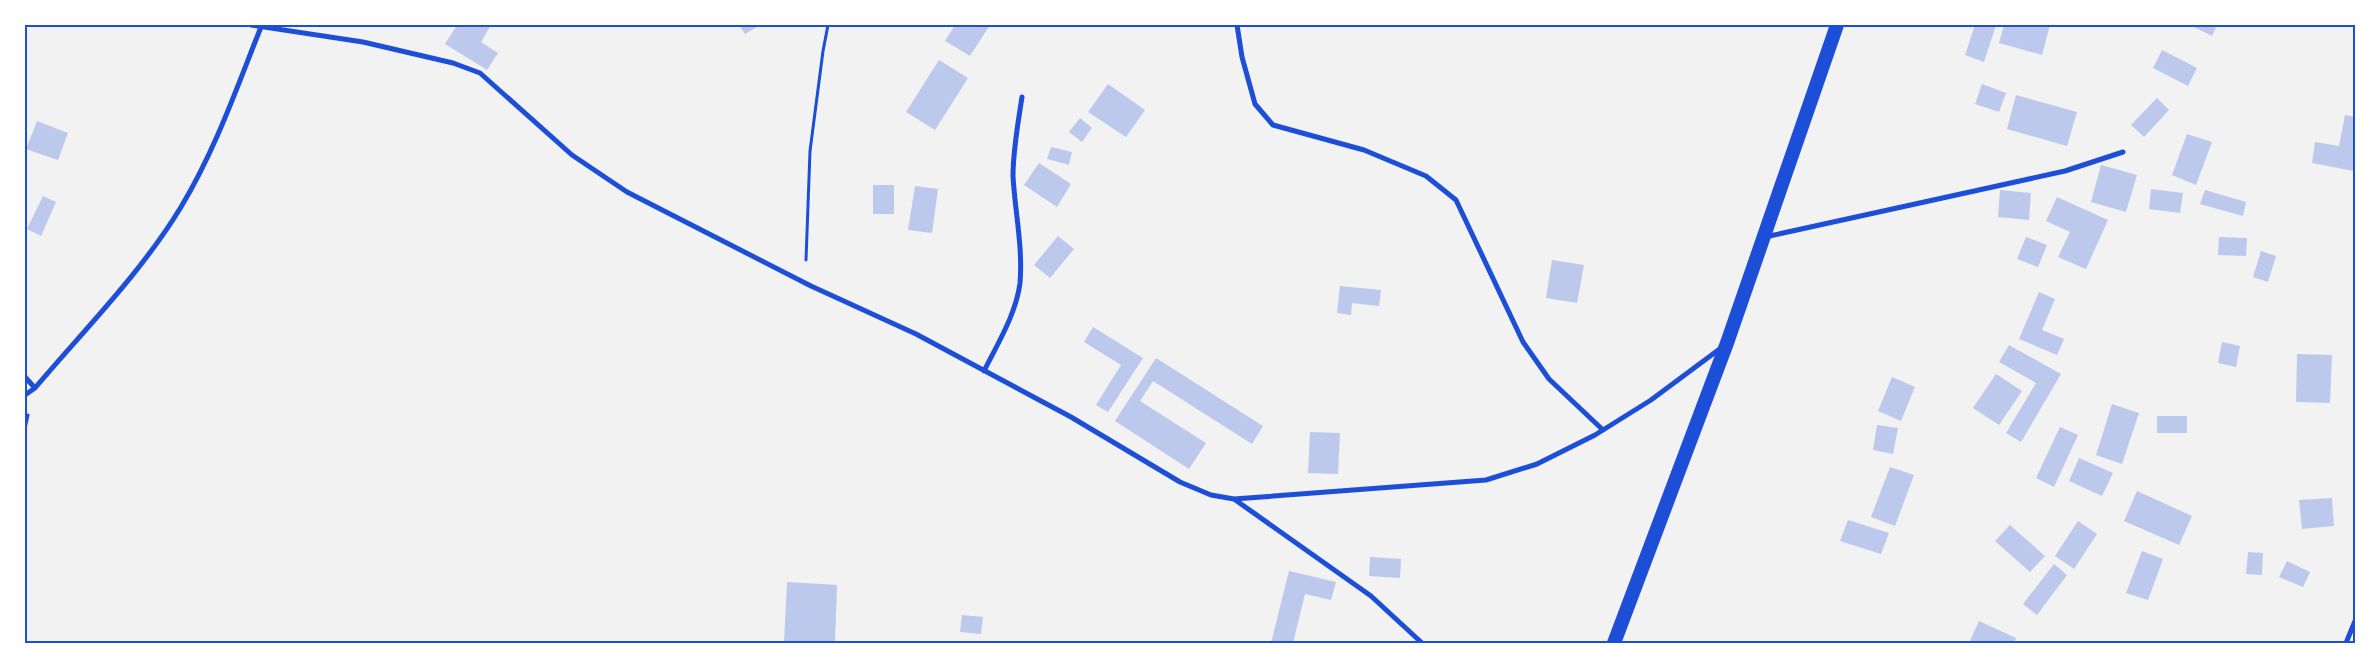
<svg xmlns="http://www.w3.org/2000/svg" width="2380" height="668" viewBox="0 0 2380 668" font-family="Mulish,sans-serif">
<rect width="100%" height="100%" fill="#f2f2f2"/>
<!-- building -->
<path fill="#bdc9ec" d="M 457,25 L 491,25 L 481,42 L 498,53 L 487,70 L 445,44 Z
M 739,25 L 760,25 L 745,34 Z
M 955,25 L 990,25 L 970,56 L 945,41 Z
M 1975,25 L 1996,25 L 1984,62 L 1965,55 Z
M 2004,25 L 2050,25 L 2042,55 L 1999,43 Z
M 2190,25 L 2217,25 L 2212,36 Z
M 2162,50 L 2197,68 L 2188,86 L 2153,68 Z
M 939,60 L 968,78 L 935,130 L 906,112 Z
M 1108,84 L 1145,110 L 1126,137 L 1088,112 Z
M 1982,84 L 2006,93 L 1999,112 L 1975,104 Z
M 2016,95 L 2077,112 L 2067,146 L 2007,129 Z
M 2157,98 L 2169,110 L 2144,137 L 2131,125 Z
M 2345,115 L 2355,117 L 2354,171 L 2312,163 L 2315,142 L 2339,146 Z
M 1080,118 L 1092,128 L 1082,142 L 1069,132 Z
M 37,121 L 68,133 L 58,160 L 26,149 Z
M 2187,134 L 2212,142 L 2196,185 L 2172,175 Z
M 1051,147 L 1072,152 L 1069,165 L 1047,159 Z
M 1039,163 L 1071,184 L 1057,207 L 1024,185 Z
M 2101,165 L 2137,175 L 2126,212 L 2091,202 Z
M 873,185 L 894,185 L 894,214 L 873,214 Z
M 915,186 L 938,189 L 932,233 L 908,230 Z
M 2151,189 L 2183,193 L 2180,213 L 2149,209 Z
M 2000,190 L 2031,193 L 2029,220 L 1998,217 Z
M 2205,190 L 2246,202 L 2243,216 L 2200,204 Z
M 43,196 L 56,202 L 41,236 L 27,229 Z
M 2057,197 L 2108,220 L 2086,269 L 2058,257 L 2070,232 L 2046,221 Z
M 1058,236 L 1074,249 L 1050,278 L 1034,265 Z
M 2026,237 L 2047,245 L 2038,267 L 2017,259 Z
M 2219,237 L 2247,238 L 2246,256 L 2218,255 Z
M 2261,251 L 2276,256 L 2268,282 L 2253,277 Z
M 1552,260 L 1584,265 L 1577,303 L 1546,298 Z
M 1340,286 L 1381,290 L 1379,306 L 1352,303 L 1351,315 L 1337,313 Z
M 2039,292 L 2055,299 L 2042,330 L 2064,339 L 2057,355 L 2019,339 Z
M 1093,327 L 1143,358 L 1108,412 L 1096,405 L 1121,365 L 1084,342 Z
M 2222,342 L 2240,346 L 2236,367 L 2218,363 Z
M 2009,345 L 2061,374 L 2021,442 L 2006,433 L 2036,383 L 1999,362 Z
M 2297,354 L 2332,355 L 2330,403 L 2296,402 Z
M 1156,358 L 1263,426 L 1252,444 L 1153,381 L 1140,401 L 1206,443 L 1189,469 L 1115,421 Z
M 1996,374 L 2022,391 L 1999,425 L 1973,408 Z
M 1892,377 L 1915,387 L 1901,421 L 1878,411 Z
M 2112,404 L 2139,413 L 2122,464 L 2096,455 Z
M 2157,416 L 2187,416 L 2187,433 L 2157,433 Z
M 1877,425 L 1898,428 L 1893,454 L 1873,450 Z
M 2060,427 L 2078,435 L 2054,487 L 2036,478 Z
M 1310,432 L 1340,433 L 1338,474 L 1308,473 Z
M 2079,458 L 2113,473 L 2102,496 L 2069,481 Z
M 1890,467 L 1914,475 L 1895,526 L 1871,517 Z
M 2137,491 L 2192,516 L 2179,545 L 2124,521 Z
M 2332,498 L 2334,526 L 2302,529 L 2299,500 Z
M 1848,520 L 1889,533 L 1881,554 L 1840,541 Z
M 2078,521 L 2097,534 L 2074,569 L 2055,556 Z
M 2010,525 L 2045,556 L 2030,572 L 1995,541 Z
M 2142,551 L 2163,559 L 2148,600 L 2126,593 Z
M 2248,552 L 2263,553 L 2262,575 L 2246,574 Z
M 1370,557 L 1401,559 L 1400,578 L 1369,576 Z
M 2287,561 L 2310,572 L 2303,587 L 2279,577 Z
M 2054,564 L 2067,575 L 2037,615 L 2023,604 Z
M 1289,571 L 1336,582 L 1331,600 L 1305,594 L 1293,643 L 1271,643 Z
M 787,582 L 837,585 L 835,643 L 784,642 Z
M 962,615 L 983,617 L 981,634 L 960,632 Z
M 1979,621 L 2016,638 L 2014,643 L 1969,643 Z"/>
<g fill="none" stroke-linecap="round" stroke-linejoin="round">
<!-- path -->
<path stroke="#1d4ed8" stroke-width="3" d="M 806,260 L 810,151 L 823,51 L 828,25
M 25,429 L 28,415"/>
<!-- minor -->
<path stroke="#1d4ed8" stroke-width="5" d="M 251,25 L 363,42 L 453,63 L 480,73 L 572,155 L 627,192 L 811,286 L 916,334 L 1071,417 L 1180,482 L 1211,495 L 1234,499 L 1486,480 L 1537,464 L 1595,435 L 1651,400 L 1721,348
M 1237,25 L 1242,57 L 1255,104 L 1273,125 L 1364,150 L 1426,176 L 1456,200 L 1523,342 L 1549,379 L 1603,430
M 1765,237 L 2065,171 L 2123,152
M 984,371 C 998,343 1016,314 1020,283 C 1023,247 1015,212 1013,176 C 1013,150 1018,123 1022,97
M 25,377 L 35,388
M 25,395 L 35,388 C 84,330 141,273 181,207 C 215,151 237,87 261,27
M 1234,499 L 1371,596 L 1422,643
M 2346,643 L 2355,621"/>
<!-- trunk -->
<path stroke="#1d4ed8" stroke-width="14" d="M 1614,643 L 1727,343 L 1837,25"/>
</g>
<!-- border -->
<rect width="2380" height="668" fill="none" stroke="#ffffff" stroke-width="52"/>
<rect x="26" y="26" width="2328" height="616" fill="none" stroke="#1d4ed8" stroke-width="2"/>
</svg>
